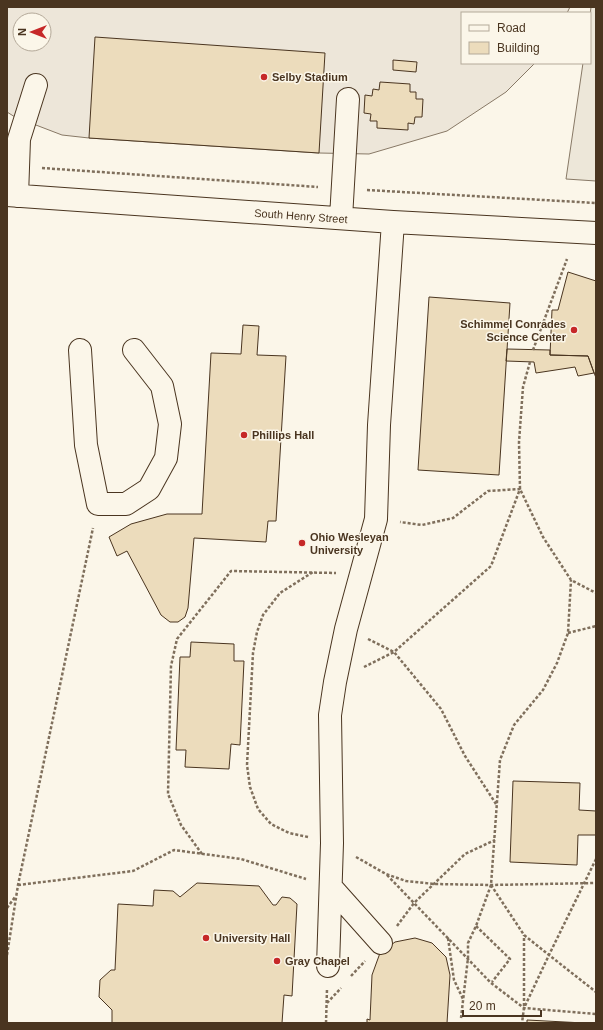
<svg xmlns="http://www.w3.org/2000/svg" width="603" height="1030" viewBox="0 0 603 1030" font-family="Helvetica,sans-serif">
<rect width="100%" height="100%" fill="#fbf6e9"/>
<!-- grass -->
<path fill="#ede6d9" stroke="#887966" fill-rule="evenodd" d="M 7,7 L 570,7 L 567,13 L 462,13 L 462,63 L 535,63 L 506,92 L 447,131 L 369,154 L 319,153 L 89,138 L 62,135 L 15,117 L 7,112 ZM 20,20 L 44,20 L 44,44 L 20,44 Z"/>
<!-- parking -->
<path fill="#ede7d9" stroke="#887966" d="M 591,7 L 596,7 L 596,181 L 566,179 L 583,63 L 590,63 L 590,16 Z"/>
<!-- building -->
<path fill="#ecdcbc" stroke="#4a3520" d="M 95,37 L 325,53 L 319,153 L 89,138 Z
M 393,60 L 417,62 L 416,72 L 393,70 Z
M 380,82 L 410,84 L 410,92 L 416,92 L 416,99 L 423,99 L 422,117 L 415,117 L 414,124 L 408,123 L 408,130 L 377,128 L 377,121 L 370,121 L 371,114 L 364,113 L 365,95 L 372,96 L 373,89 L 379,90 Z
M 568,272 L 596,281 L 596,378 L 588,356 L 550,355 L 552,310 L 558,310 Z
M 429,297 L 510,303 L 499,475 L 418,470 Z
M 243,325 L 259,326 L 257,355 L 286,356 L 276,521 L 268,521 L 266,542 L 194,538 L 188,608 L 185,617 L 178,622 L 170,622 L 161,615 L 127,551 L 117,556 L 109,537 L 131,524 L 167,514 L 202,514 L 211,353 L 241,354 Z
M 507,349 L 550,350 L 550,355 L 588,356 L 594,373 L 578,376 L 575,367 L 536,373 L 534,362 L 506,361 Z
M 191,642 L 234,644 L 234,661 L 244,661 L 240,745 L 231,744 L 229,769 L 185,767 L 186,750 L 176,750 L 180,657 L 190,657 Z
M 513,781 L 580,783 L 579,810 L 596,811 L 596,835 L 578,835 L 577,865 L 510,862 Z
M 197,883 L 259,886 L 273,905 L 276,905 L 282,897 L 290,898 L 297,904 L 292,996 L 284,995 L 282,1023 L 112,1023 L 112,1010 L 99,997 L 100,980 L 111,970 L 115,970 L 118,904 L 153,906 L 154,890 L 173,891 L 180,897 Z
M 415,938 L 432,943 L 446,957 L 450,975 L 447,1023 L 367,1023 L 367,1019 L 370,1020 L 372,975 L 380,953 L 395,942 Z
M 527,1020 L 584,1023 L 527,1023 Z"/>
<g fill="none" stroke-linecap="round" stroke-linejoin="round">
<!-- minor casing -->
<g stroke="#4a3520" stroke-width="24">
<path id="minor" d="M 7,195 L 393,222 L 596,233
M 17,196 L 19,139 L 36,85
M 341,218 L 348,99
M 80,350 L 86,445 L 98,504 L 126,504 L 149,489 L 166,458 L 170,424 L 162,386 L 134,350
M 331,887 L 381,943
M 328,966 L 332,843 L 330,715 L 335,682 L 346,629 L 376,519 L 379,425 L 393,222"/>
</g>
<!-- path -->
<path stroke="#7f6f5c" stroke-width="2.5" stroke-dasharray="3 2" stroke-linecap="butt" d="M 42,168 L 318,187
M 367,190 L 596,203
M 533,350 L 567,259
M 530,362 L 523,387 L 519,442 L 520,489 L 543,537 L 571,580 L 596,593
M 568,633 L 596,626
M 368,639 L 394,652 L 441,709 L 465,756 L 496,804
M 364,667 L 394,652 L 491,566 L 520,489 L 488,491 L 453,518 L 422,525 L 400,522
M 308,837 L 289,833 L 271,824 L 258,809 L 250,787 L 247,765 L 253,653 L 257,632 L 263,615 L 280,593 L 313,572
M 202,854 L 181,825 L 168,794 L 171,666 L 177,639 L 231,571 L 336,573
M 356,857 L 386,874 L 406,881 L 434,884 L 491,885 L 596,883
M 596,859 L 549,955 L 596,992
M 387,875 L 491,983 L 524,1008 L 596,1014
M 18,885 L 133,871 L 174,850 L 241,859 L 306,879
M 491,885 L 524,935 L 549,955 L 524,1008 L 522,1023
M 7,908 L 15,897
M 397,926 L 414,903 L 465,854 L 495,840
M 476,926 L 510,959 L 492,982
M 448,938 L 454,980 L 463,999
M 7,955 L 18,885 L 93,528
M 351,976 L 365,961
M 327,1003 L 341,988
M 524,1006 L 524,935
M 461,1018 L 468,958 L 468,943 L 476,926 L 491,885 L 500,760 L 514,725 L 543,690 L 557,663 L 568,633 L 571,580
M 326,1023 L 327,989"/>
<!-- minor -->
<use href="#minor" stroke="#fbf6e9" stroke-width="22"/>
</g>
<!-- markers -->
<g fill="#c62828" stroke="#fbf6e9" stroke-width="1.5">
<circle cx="264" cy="77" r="4"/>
<circle cx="574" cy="330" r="4"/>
<circle cx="244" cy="435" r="4"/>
<circle cx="302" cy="543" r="4"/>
<circle cx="206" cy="938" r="4"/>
<circle cx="277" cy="961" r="4"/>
</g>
<g text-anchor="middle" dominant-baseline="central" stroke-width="3" stroke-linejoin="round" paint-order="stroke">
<!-- poi labels -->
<g font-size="11" font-weight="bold" fill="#4a3520" stroke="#fbf6e9" text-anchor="start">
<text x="272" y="77">Selby Stadium</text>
<text x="566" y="324" text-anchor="end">Schimmel Conrades<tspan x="566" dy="13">Science Center</tspan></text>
<text x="252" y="435">Phillips Hall</text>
<text x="310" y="537">Ohio Wesleyan<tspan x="310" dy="13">University</tspan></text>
<text x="214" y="938">University Hall</text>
<text x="285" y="961">Gray Chapel</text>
</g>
<!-- street labels -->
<g font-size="11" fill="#4a3520" stroke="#fbf6e9">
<text transform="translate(301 216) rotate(4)">South Henry Street</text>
</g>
</g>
<!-- border -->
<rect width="603" height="1030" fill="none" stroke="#4a3520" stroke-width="16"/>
<!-- legend -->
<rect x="461" y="12" width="130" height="52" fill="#fbf6e9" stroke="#b4a999"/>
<rect x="469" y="25" width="20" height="6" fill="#fbf6e9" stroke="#b4a999"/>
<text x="497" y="32" font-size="12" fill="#4a3520">Road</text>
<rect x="469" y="42" width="20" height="12" fill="#ecdcbc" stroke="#b4a999"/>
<text x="497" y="52" font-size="12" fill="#4a3520">Building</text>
<!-- north arrow -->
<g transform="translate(32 32) rotate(270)"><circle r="19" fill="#fbf6e9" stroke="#b4a999"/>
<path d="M0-3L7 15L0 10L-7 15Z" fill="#c62828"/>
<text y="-6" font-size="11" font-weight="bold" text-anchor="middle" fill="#4a3520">N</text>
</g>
<!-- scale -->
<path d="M463 1010v6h78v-6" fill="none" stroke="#4a3520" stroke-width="2"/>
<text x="469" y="1010" font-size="12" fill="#4a3520" stroke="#fbf6e9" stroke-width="3" paint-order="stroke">20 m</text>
</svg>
